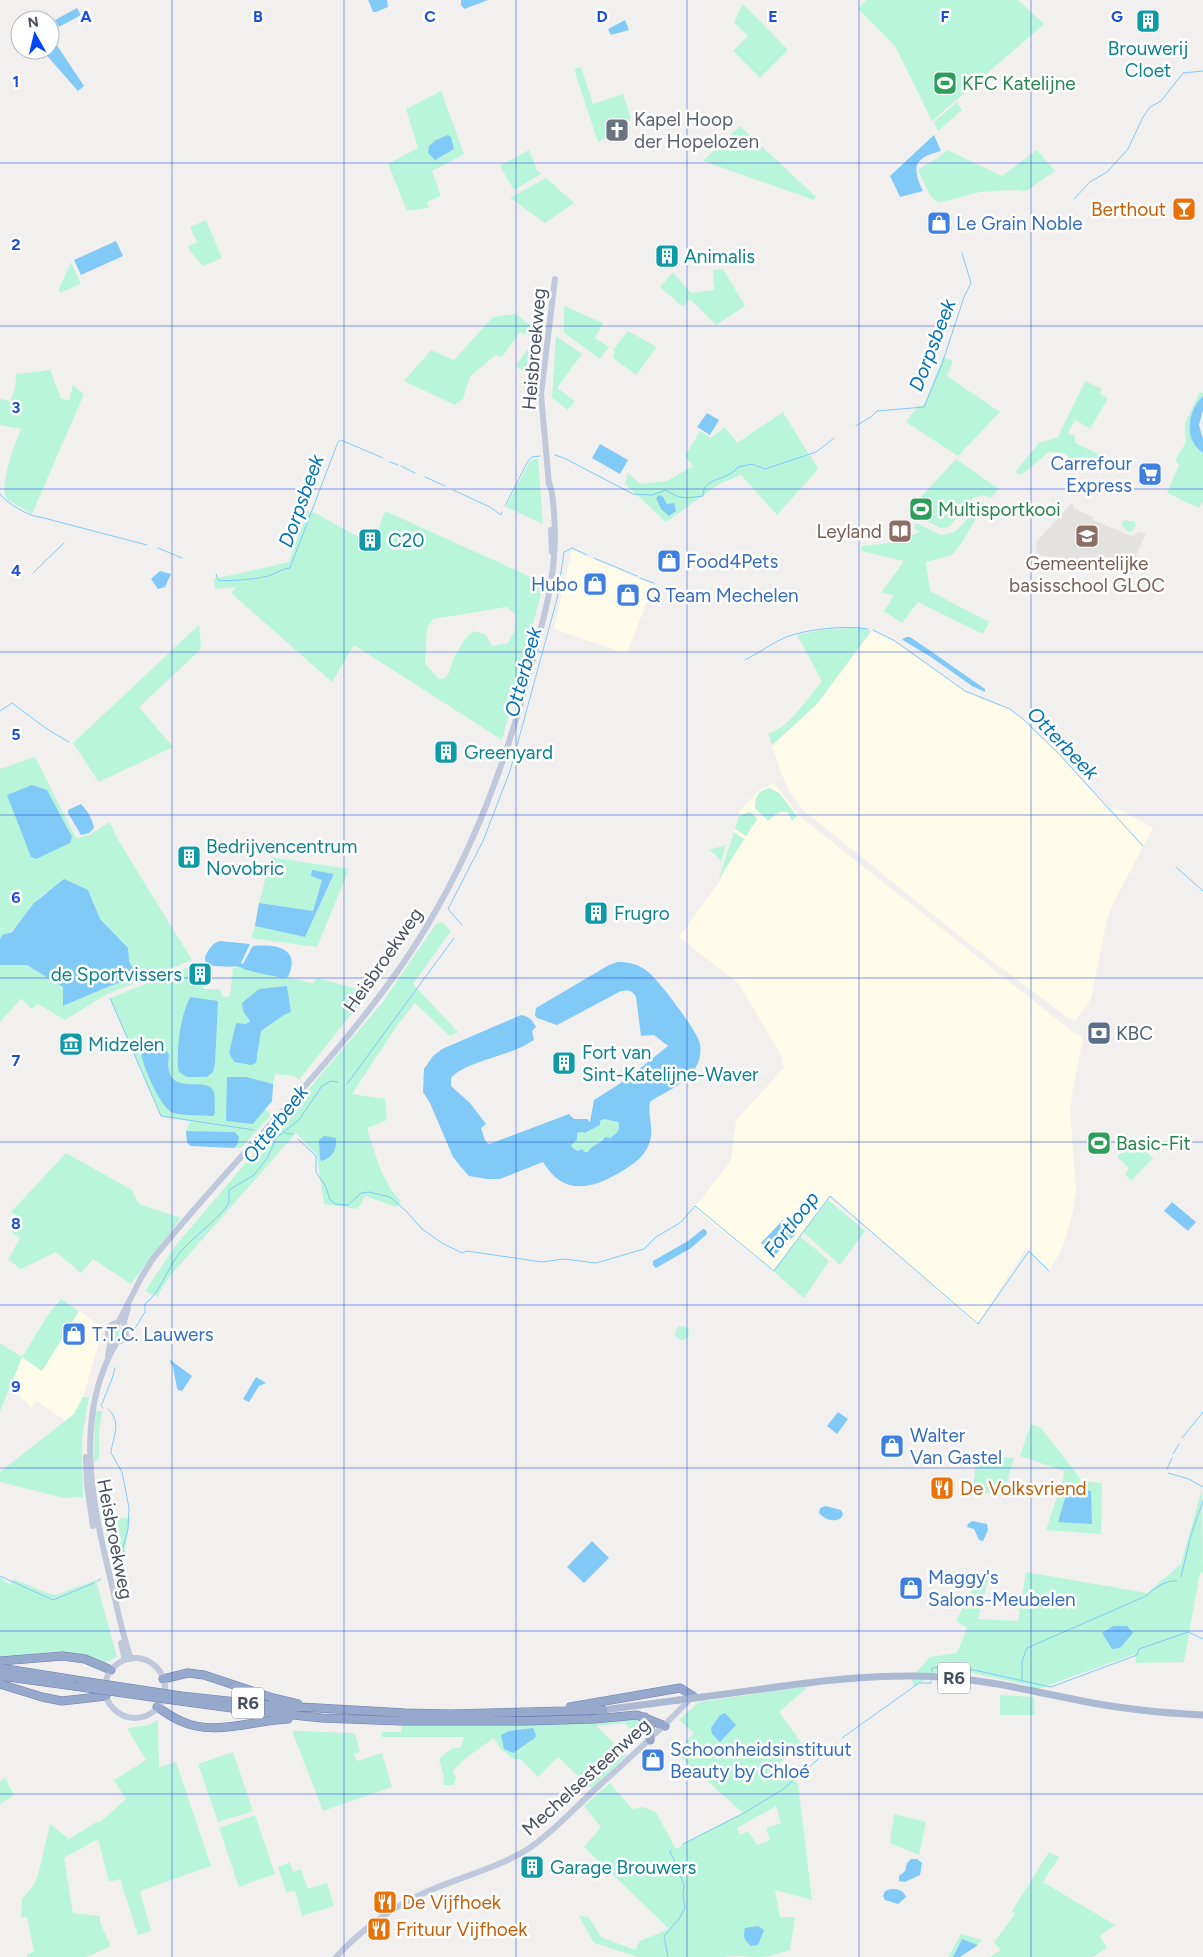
<svg xmlns="http://www.w3.org/2000/svg" width="1203" height="1957" viewBox="0 0 1203 1957" font-family="Figtree,sans-serif">
<rect width="100%" height="100%" fill="#f2f0ef"/>
<!-- commercial -->
<path fill="#fefbe8" d="M 572,550 L 653,585 L 627,654 L 554,629 Z
M 872,631 L 895,642 L 965,691 L 987,701 L 1010,709 L 1025,721 L 1058,753 L 1110,812 L 1115,807 L 1153,828 L 1112,905 L 1106,924 L 1091,999 L 1075,1021 L 1070,1019 L 971,945 L 803,810 L 790,792 L 780,770 L 772,746 L 817,704 Z
M 774,783 L 799,816 L 1073,1032 L 1081,1036 L 1083,1039 L 1073,1089 L 1070,1109 L 1076,1191 L 1073,1212 L 1062,1249 L 1050,1270 L 1026,1248 L 977,1325 L 831,1196 L 773,1271 L 694,1208 L 731,1161 L 736,1120 L 784,1068 L 781,1055 L 739,984 L 679,937 L 722,878 L 739,812 L 758,791 Z
M 79,1311 L 103,1328 L 83,1397 L 74,1414 L 66,1421 L 37,1401 L 31,1408 L 11,1386 L 22,1357 L 42,1371 Z"/>
<!-- education -->
<path fill="#e4e1e1" d="M 1071,504 L 1074,505 L 1073,508 L 1093,517 L 1093,520 L 1133,537 L 1139,532 L 1146,533 L 1131,567 L 1113,562 L 1108,566 L 1039,555 L 1036,552 L 1037,541 Z"/>
<!-- green -->
<path fill="#b9f5da" fill-rule="evenodd" d="M 866,0 L 1018,0 L 1044,24 L 932,121 L 895,46 L 858,9 Z
M 743,4 L 788,50 L 760,78 L 733,51 L 748,36 L 734,22 Z
M 581,67 L 593,104 L 623,94 L 631,118 L 620,129 L 598,142 L 574,69 Z
M 441,91 L 464,154 L 432,171 L 441,196 L 427,202 L 429,208 L 407,211 L 388,164 L 418,148 L 406,109 Z
M 957,102 L 962,110 L 938,131 L 934,122 Z
M 740,126 L 816,197 L 814,200 L 703,161 Z
M 529,150 L 537,170 L 541,174 L 514,190 L 500,166 Z
M 947,150 L 1002,176 L 1037,150 L 1055,171 L 1026,191 L 1011,190 L 980,192 L 938,203 L 930,195 L 918,170 C 928,162 939,159 947,150 Z
M 546,178 L 574,203 L 545,223 L 510,198 Z
M 206,220 L 222,258 L 203,266 C 198,259 190,254 188,246 L 197,242 L 190,227 Z
M 71,262 L 81,284 L 60,293 L 59,289 Z
M 723,269 L 745,306 L 716,325 L 690,299 L 683,307 L 660,287 L 673,272 L 691,293 L 714,290 L 713,270 Z
M 537,297 L 546,298 L 543,331 L 539,345 L 523,371 L 516,366 L 535,338 L 520,332 L 502,357 L 496,355 L 470,376 L 463,399 L 455,405 L 404,381 L 431,350 L 454,360 L 493,317 L 516,314 L 527,323 L 539,326 Z
M 564,306 L 603,323 L 595,338 L 609,347 L 600,359 L 564,333 Z
M 628,331 L 657,347 L 636,375 L 613,358 L 615,352 L 613,350 Z
M 556,336 L 582,354 L 557,388 L 575,401 L 568,410 L 552,398 Z
M 943,357 L 953,361 L 947,376 L 1000,412 L 958,456 L 906,422 L 918,406 L 924,405 Z
M 50,369 L 61,399 L 69,400 L 73,385 L 84,394 L 32,514 C 25,509 12,503 6,498 C 0,483 14,445 21,429 L 0,425 L 0,401 L 1,398 L 10,402 L 15,389 L 16,374 L 44,371 Z
M 1085,381 L 1102,389 L 1100,394 L 1108,398 L 1090,429 L 1075,420 L 1068,433 L 1075,436 L 1075,443 L 1102,456 L 1094,471 L 1075,462 L 1064,453 L 1049,452 L 1021,475 L 1015,472 L 1039,443 L 1058,437 Z
M 1200,392 L 1203,393 L 1203,396 L 1193,411 L 1188,424 L 1200,451 L 1203,453 L 1203,501 L 1199,508 L 1167,493 L 1179,465 L 1175,461 L 1186,442 L 1185,423 Z
M 783,412 L 808,453 L 808,455 L 810,455 L 818,469 L 777,515 L 741,475 L 719,484 L 666,522 L 625,484 L 628,473 L 640,484 L 667,481 L 693,466 L 685,456 L 700,431 L 711,438 L 725,427 L 737,443 ZM 663,497 L 667,504 L 674,504 L 669,516 L 661,509 Z
M 538,458 L 543,524 L 506,507 L 530,461 Z
M 956,459 L 999,489 L 990,498 L 984,495 L 973,498 L 949,527 L 940,528 L 908,511 Z
M 983,502 L 985,503 L 961,544 L 952,555 L 926,562 L 930,591 L 989,622 L 983,634 L 918,602 L 902,623 L 884,611 L 894,595 L 881,593 L 904,561 L 861,551 L 862,546 L 890,543 L 920,532 L 914,528 L 916,523 L 941,535 L 955,532 Z
M 307,511 L 315,513 L 373,545 L 385,511 L 544,583 L 502,740 L 354,645 L 332,682 L 231,593 L 236,587 L 215,589 L 214,579 L 289,562 ZM 507,607 L 516,615 L 515,630 L 508,643 L 492,646 L 486,635 L 474,631 L 465,639 L 454,657 L 449,673 L 445,678 L 439,679 L 425,664 L 427,628 L 433,619 Z
M 1124,520 L 1135,522 L 1136,526 L 1131,532 L 1126,530 L 1122,524 Z
M 199,625 L 201,645 L 199,651 L 139,707 L 173,747 L 99,782 L 73,743 Z
M 859,627 L 871,631 L 817,704 L 772,745 L 768,733 C 785,733 811,694 822,681 L 797,635 L 823,630 Z
M 35,757 L 76,838 L 89,835 L 110,822 L 117,838 L 192,960 L 107,994 L 65,1020 L 38,1004 L 32,1009 L 21,999 L 0,1022 L 0,965 L 27,965 L 63,987 L 64,1006 L 110,986 L 137,977 L 129,961 L 127,948 L 100,919 L 88,890 C 79,890 57,887 49,891 C 29,900 24,930 2,935 L 0,939 L 0,769 Z
M 769,788 L 779,793 L 797,816 L 792,821 L 788,812 C 779,810 774,816 768,821 L 755,808 C 755,797 758,791 769,788 Z
M 748,812 L 752,813 L 757,819 L 746,836 L 735,829 L 738,817 Z
M 734,832 L 744,839 L 719,879 L 719,878 Z
M 726,845 L 721,862 L 717,856 L 709,850 Z
M 271,857 L 349,869 L 317,947 L 251,938 L 255,926 L 305,937 L 334,875 L 312,871 L 322,880 L 313,912 L 259,903 Z
M 442,922 L 451,931 L 413,984 L 458,1032 L 450,1036 L 415,1003 L 396,1027 L 352,1094 L 385,1099 L 387,1120 L 367,1128 C 375,1153 382,1183 401,1201 L 396,1207 L 365,1196 L 358,1209 L 324,1204 L 317,1155 L 296,1133 L 170,1276 L 157,1297 L 145,1291 L 176,1245 L 382,1003 L 436,924 Z
M 240,967 L 282,978 C 292,977 303,982 313,983 L 317,978 L 369,992 L 299,1080 L 294,1076 L 275,1074 L 273,1084 L 247,1077 L 253,1124 L 265,1109 L 271,1115 L 241,1148 L 234,1148 L 237,1145 L 235,1132 L 186,1131 L 190,1121 L 161,1116 L 110,998 L 186,968 L 196,970 L 195,982 L 203,984 L 204,989 L 220,989 L 223,997 L 230,996 L 233,968 ZM 287,987 L 291,1012 L 284,1015 L 261,1031 L 257,1057 L 229,1053 L 236,1023 L 246,1024 L 250,1020 L 259,989 Z
M 604,1119 L 618,1122 C 623,1141 595,1138 589,1152 L 577,1151 L 571,1146 L 577,1139 L 577,1133 L 582,1132 L 586,1133 L 600,1125 L 600,1121 Z
M 1134,1139 L 1153,1158 L 1131,1181 L 1125,1174 L 1129,1168 L 1117,1157 Z
M 66,1153 L 132,1190 L 139,1204 L 181,1218 L 131,1284 L 93,1259 L 81,1273 L 56,1252 L 21,1269 L 8,1260 L 20,1238 L 10,1231 L 19,1217 L 11,1212 Z
M 828,1200 L 865,1231 L 840,1265 L 803,1232 Z
M 800,1236 L 829,1261 L 804,1298 L 773,1271 Z
M 61,1299 L 79,1311 L 42,1371 L 22,1357 L 0,1412 L 0,1343 L 22,1357 L 48,1315 Z
M111 1332a6 6 0 1 1 12 0a6 6 0 1 1-12 0Z
M675 1333a7 7 0 1 1 14 0a7 7 0 1 1-14 0Z
M 83,1397 L 89,1397 L 82,1438 L 83,1497 L 64,1498 L 0,1482 L 0,1472 L 74,1414 Z
M 95,1411 L 102,1411 L 99,1432 L 99,1459 L 94,1462 Z
M 1031,1424 L 1041,1428 L 1080,1478 L 1079,1481 L 1102,1483 L 1101,1534 L 1046,1530 L 1063,1479 L 1064,1471 L 1020,1456 Z
M 976,1455 L 1014,1458 L 1004,1493 L 973,1494 Z
M 1202,1489 L 1203,1573 L 1200,1572 L 1184,1662 L 1136,1663 L 1135,1654 L 1030,1692 L 1028,1685 L 944,1667 L 914,1687 L 911,1678 L 930,1657 L 957,1653 L 967,1628 L 956,1621 L 973,1587 L 939,1581 L 943,1571 L 989,1577 L 978,1619 L 1018,1621 L 1026,1572 L 1147,1593 L 1181,1564 Z
M 100,1512 L 130,1519 L 122,1568 L 114,1572 Z
M 0,1577 L 10,1585 L 14,1579 L 49,1594 L 56,1595 L 96,1580 L 117,1657 L 105,1663 C 94,1659 83,1654 71,1653 C 47,1650 24,1657 0,1657 Z
M 809,1686 L 779,1712 L 802,1744 L 778,1765 L 798,1784 L 812,1900 L 775,1890 L 780,1917 L 795,1917 L 790,1950 C 780,1953 769,1957 759,1957 C 746,1957 735,1954 723,1957 L 638,1957 L 594,1943 L 579,1916 L 589,1917 L 601,1937 L 635,1950 L 640,1941 L 669,1929 L 584,1847 L 601,1827 L 584,1806 L 610,1783 L 632,1809 L 643,1807 L 656,1812 L 675,1848 L 680,1848 L 683,1844 L 743,1813 L 676,1753 L 694,1733 L 679,1720 L 699,1702 ZM 776,1806 L 781,1823 L 766,1828 L 770,1840 L 757,1845 L 748,1831 L 740,1835 L 737,1828 Z
M 1000,1695 L 1034,1697 L 1035,1715 L 1000,1715 Z
M 627,1719 L 643,1719 L 648,1732 L 639,1739 L 625,1723 L 596,1726 L 627,1755 L 592,1789 L 558,1757 L 538,1777 L 520,1759 L 513,1759 L 500,1748 L 494,1738 L 466,1758 L 452,1771 L 456,1777 L 454,1785 L 443,1785 L 444,1777 L 439,1759 L 451,1749 L 461,1747 L 464,1737 L 382,1737 L 382,1732 L 401,1732 L 401,1724 L 562,1724 ZM 533,1729 L 536,1735 L 527,1745 L 525,1730 Z
M 158,1720 L 159,1767 L 176,1762 L 211,1866 L 140,1891 L 151,1931 L 138,1935 L 120,1879 L 109,1882 L 98,1839 L 64,1858 L 73,1913 L 100,1916 L 100,1923 L 111,1946 L 86,1957 L 27,1957 L 27,1954 L 34,1952 L 27,1917 L 21,1917 L 22,1899 L 33,1886 L 38,1875 L 50,1824 L 69,1839 L 98,1821 L 99,1823 L 126,1799 L 114,1780 L 146,1760 L 127,1728 L 149,1725 Z
M 292,1731 L 355,1733 L 360,1752 L 354,1754 L 357,1761 L 382,1753 L 392,1787 L 323,1811 Z
M 233,1752 L 253,1811 L 218,1822 L 198,1764 Z
M 5,1778 L 14,1795 L 0,1804 L 0,1781 Z
M 894,1814 L 926,1822 L 919,1855 L 890,1843 Z
M 255,1815 L 275,1874 L 239,1887 L 219,1828 Z
M 1049,1852 L 1059,1857 L 1043,1882 L 1115,1925 L 1100,1936 L 1107,1948 L 1092,1957 L 989,1957 L 1001,1950 L 994,1942 L 1015,1914 L 1012,1911 Z
M 290,1862 L 293,1872 L 301,1869 L 308,1889 L 327,1883 L 334,1906 L 302,1916 L 295,1891 L 286,1892 L 278,1867 Z
M 961,1934 L 982,1940 L 978,1945 L 962,1939 L 953,1957 L 948,1957 Z"/>
<!-- water -->
<path fill="#81caf7" fill-rule="evenodd" d="M 368,0 L 387,0 L 388,7 L 376,12 L 373,12 Z
M 461,0 L 488,0 L 464,9 L 461,5 Z
M 77,8 L 81,15 L 59,27 L 55,20 Z
M 625,20 L 629,30 L 611,35 L 608,29 Z
M 50,33 L 53,33 L 54,41 L 84,86 L 78,91 L 42,50 L 50,50 Z
M 448,135 L 451,137 L 454,149 L 435,160 L 428,153 L 429,146 L 436,140 Z
M 934,135 L 941,151 C 914,158 911,166 923,191 L 900,197 L 890,176 Z
M 116,241 L 123,256 L 81,275 L 74,260 Z
M 1203,396 L 1203,410 L 1199,425 L 1203,439 L 1203,453 C 1183,439 1187,412 1203,396 Z
M 707,413 L 719,420 L 710,435 L 697,427 Z
M 600,444 L 628,460 L 620,474 L 592,458 Z
M 659,495 L 663,497 L 667,504 L 674,503 L 676,511 L 669,516 L 661,509 L 656,498 Z
M 160,571 L 171,574 L 165,587 L 158,589 L 151,579 Z
M 907,637 L 910,637 C 936,654 960,672 985,689 L 985,692 L 972,686 L 931,657 L 904,641 L 902,639 Z
M 32,785 L 47,790 L 72,837 L 70,843 L 36,859 L 31,857 L 7,795 Z
M 81,804 C 87,810 93,820 94,828 L 89,833 L 81,835 L 68,813 L 68,810 Z
M 312,870 L 334,874 L 305,937 L 255,926 L 259,903 L 313,911 L 322,880 L 311,876 Z
M 64,879 L 88,890 L 100,919 L 128,948 L 129,961 L 137,977 L 110,986 L 63,1006 L 63,987 L 27,965 L 0,965 L 0,939 L 2,935 L 12,932 L 34,903 Z
M 220,941 L 250,944 L 241,963 L 243,964 L 252,947 L 254,946 C 278,944 301,949 288,977 L 282,978 C 271,975 259,974 247,970 C 245,970 243,968 240,967 C 232,965 194,972 208,951 C 211,946 215,942 220,941 Z
M 618,962 C 630,962 637,964 647,971 C 658,979 695,1028 699,1041 C 702,1048 700,1061 696,1067 C 686,1085 665,1091 650,1102 C 647,1116 655,1129 649,1144 C 644,1158 632,1165 619,1173 C 589,1190 563,1195 543,1162 L 500,1179 L 487,1179 L 469,1176 L 461,1167 L 453,1157 L 430,1103 L 423,1092 L 424,1069 L 433,1056 L 442,1049 L 521,1015 C 530,1017 532,1020 536,1027 L 532,1031 L 534,1040 C 528,1043 523,1047 517,1049 C 499,1057 463,1064 451,1078 L 451,1086 L 470,1103 L 486,1124 L 481,1128 L 485,1140 L 489,1144 L 569,1114 L 574,1119 L 587,1119 L 590,1122 L 594,1100 L 624,1081 L 668,1046 L 654,1035 L 641,1036 L 636,997 C 632,990 629,990 621,991 L 557,1025 L 537,1018 L 535,1015 L 536,1008 L 609,965 ZM 604,1119 L 618,1122 C 621,1131 616,1134 610,1138 L 605,1137 C 602,1144 592,1144 588,1152 L 585,1152 L 582,1149 L 577,1151 L 571,1146 L 577,1139 L 577,1133 L 582,1132 L 585,1133 L 600,1125 L 600,1121 Z
M 287,986 L 291,1012 L 284,1015 L 261,1031 L 256,1063 L 251,1065 L 234,1062 L 229,1053 L 236,1023 L 246,1024 L 250,1021 L 243,1011 L 242,1003 L 259,989 Z
M 190,997 L 218,1001 L 215,1064 L 213,1072 L 207,1077 L 187,1077 L 179,1072 L 178,1067 C 177,1042 180,1019 190,997 Z
M 160,1048 L 166,1050 L 169,1055 C 162,1100 205,1075 213,1090 C 216,1095 214,1107 215,1113 L 213,1116 C 200,1115 186,1116 173,1113 C 161,1109 142,1065 141,1052 L 144,1049 Z
M 227,1077 L 247,1077 L 273,1084 L 272,1101 L 253,1124 L 226,1121 Z
M 186,1131 L 235,1132 L 239,1137 L 237,1145 L 234,1148 L 190,1146 L 187,1142 Z
M 324,1136 L 336,1138 C 337,1149 333,1157 322,1161 L 320,1159 L 319,1140 Z
M 1172,1202 L 1196,1222 L 1188,1231 L 1164,1211 Z
M 783,1220 L 797,1233 L 775,1255 L 761,1243 Z
M 703,1229 L 706,1230 L 707,1234 L 691,1248 L 656,1268 L 653,1265 L 653,1261 L 688,1241 Z
M 169,1359 L 192,1376 L 182,1391 L 178,1390 L 177,1388 L 173,1367 Z
M 256,1377 L 266,1383 L 259,1386 L 249,1402 L 243,1399 Z
M 838,1412 L 848,1419 L 837,1434 L 827,1426 Z
M 1068,1488 L 1091,1491 L 1092,1524 L 1058,1522 Z
M 826,1506 L 841,1510 L 843,1514 L 841,1518 C 833,1523 824,1519 819,1513 L 820,1508 Z
M 972,1521 L 987,1524 L 988,1530 L 983,1541 L 979,1540 L 974,1529 L 967,1527 L 968,1524 Z
M 592,1541 L 609,1558 L 584,1583 L 567,1567 Z
M 1113,1626 L 1127,1626 L 1133,1633 L 1120,1648 L 1112,1649 L 1102,1633 Z
M 725,1713 L 736,1725 L 720,1742 L 712,1734 L 711,1728 L 720,1715 Z
M 533,1728 L 536,1735 L 535,1738 L 513,1753 L 504,1749 L 501,1735 L 509,1731 Z
M 911,1859 L 917,1859 L 922,1863 L 920,1875 L 905,1882 L 899,1881 L 899,1876 L 905,1871 L 907,1863 Z
M 891,1889 C 899,1889 903,1890 906,1897 L 898,1904 L 885,1900 L 883,1896 L 885,1891 Z
M 758,1926 L 764,1930 L 758,1945 L 751,1946 C 744,1940 743,1937 745,1928 Z
M 962,1939 L 978,1945 L 960,1957 L 953,1957 Z"/>
<g fill="none" stroke-linecap="round" stroke-linejoin="round">
<!-- stream -->
<path stroke="#81caf7" stroke-width="1" d="M 1074,199 L 1090,182 L 1107,172 L 1128,149 L 1143,117 L 1150,107 L 1161,101 L 1183,73 L 1203,71
M 856,426 L 872,416 L 877,411 L 924,407 L 942,364 L 964,297 L 971,283 L 962,253
M 555,455 L 564,458 L 633,494 L 652,495 L 666,490 C 680,500 686,498 703,496 C 702,477 728,481 738,467 L 752,464 L 765,469 L 816,452 L 834,438
M 390,462 L 398,465
M 401,466 L 415,473
M 425,477 L 445,486
M 453,490 L 490,507 L 501,515 L 502,512
M 0,494 C 5,502 30,517 40,517 L 147,545
M 505,506 L 528,461 L 532,457 L 540,456
M 158,548 L 182,558
M 594,558 L 637,576
M 33,573 L 64,543
M 216,574 L 218,580 C 222,582 257,579 263,577 C 273,576 280,569 290,568 L 338,442 L 341,440 L 383,458
M 640,578 L 654,583
M 663,587 L 688,598
M 873,630 L 895,641 L 965,691 L 1010,709 L 1025,721 L 1058,753 L 1143,846
M 745,660 C 759,653 772,643 786,637 C 808,629 845,625 868,629
M 0,711 L 12,703 L 47,729 L 69,742
M 1176,867 L 1203,891
M 462,925 L 448,909 L 483,841 L 510,771 L 557,599 L 564,552 L 572,548 L 587,555
M 110,998 L 161,1116 L 254,1130
M 347,1084 L 454,938
M 284,1133 L 293,1134
M 298,1139 L 316,1156 L 316,1172 L 326,1187 L 330,1200 L 336,1204 L 348,1205 L 361,1193 L 369,1192 L 390,1197 L 407,1212 L 422,1229 L 442,1243 L 462,1253 L 467,1251 L 542,1262 L 564,1259 L 596,1263 L 644,1249 L 656,1237 L 680,1223 L 695,1206 L 774,1271 L 830,1196 L 978,1324 L 1029,1251 L 1049,1271
M 134,1330 L 145,1312 L 145,1304 C 161,1291 166,1271 178,1255 C 188,1241 225,1214 229,1202 C 229,1199 229,1194 229,1190 L 254,1175 L 268,1157 L 276,1138 L 299,1120 L 322,1086 L 331,1081 L 338,1082
M 103,1408 L 101,1406 L 112,1379 L 115,1368
M 108,1409 C 123,1422 112,1439 111,1453 L 122,1472 L 129,1508 L 128,1529 L 123,1548 L 124,1566 L 113,1574
M 1182,1438 L 1203,1412
M 1173,1454 L 1179,1444
M 1167,1469 L 1172,1458
M 1168,1473 L 1189,1479 L 1203,1487
M 0,1576 L 53,1600 L 94,1583
M 1181,1577 L 1191,1535 L 1203,1501
M 97,1581 L 101,1579
M 932,1672 L 932,1668 L 951,1665 L 1051,1687 L 1137,1655 L 1139,1649 L 1188,1632 L 1203,1639
M 1022,1680 L 1022,1661 L 1027,1648 L 1146,1596 C 1155,1588 1165,1580 1177,1581
M 842,1738 L 919,1683 L 931,1683 L 931,1681
M 683,1844 L 744,1813 L 782,1790 L 837,1743
M 668,1957 L 664,1936 L 679,1919 L 685,1908 L 683,1896 L 684,1885 L 673,1857 L 670,1853 L 671,1850"/>
<!-- trunk casing -->
<g stroke="#6d81b0" stroke-width="9">
<path id="trunk" d="M 0,1661 L 63,1656 L 85,1659 L 111,1670
M 0,1668 L 82,1681
M 0,1676 L 74,1686
M 163,1679 L 188,1673 L 204,1675 L 273,1698 L 298,1704
M 0,1684 L 42,1697 L 62,1701 L 106,1696
M 181,1696 L 266,1705 L 405,1713 L 451,1714 L 603,1710
M 180,1701 L 254,1711 L 322,1718 L 401,1721 L 527,1721 L 594,1719 L 637,1715 L 665,1726
M 157,1707 C 165,1712 173,1718 181,1721 C 213,1737 254,1720 288,1719
M 570,1707 L 680,1688 L 693,1696
M 645,1717 L 650,1726 L 650,1740"/>
</g>
<!-- secondary -->
<path stroke="#c0c8db" stroke-width="6" d="M 549,485 L 541,394 L 555,279
M 551,530 L 552,552
M 115,1341 L 121,1341 L 126,1336 L 124,1321 L 128,1308
M 117,1342 C 73,1415 92,1503 111,1581 C 117,1607 122,1634 131,1659
M 108,1356 L 111,1339 C 105,1332 108,1324 118,1323 L 141,1278 L 152,1260 C 233,1158 332,1068 406,959 C 470,864 507,762 535,651 C 548,603 558,563 554,513 C 553,502 553,492 549,482
M 86,1457 L 87,1485 L 93,1526
M 121,1643 L 125,1660
M105 1688a30 30 0 1 1 60 0a30 30 0 1 1-60 0Z
M 336,1957 C 361,1930 391,1908 424,1893 C 459,1877 496,1869 528,1849 C 551,1834 569,1814 588,1796 C 623,1764 659,1732 692,1697"/>
<!-- primary -->
<path stroke="#acb9d2" stroke-width="7" d="M 703,1697 C 781,1687 861,1672 941,1677 C 988,1680 1036,1692 1082,1701 C 1122,1709 1163,1713 1203,1715
M 603,1710 L 679,1700"/>
<!-- trunk -->
<use href="#trunk" stroke="#96a8cb" stroke-width="8"/>
<!-- trunk-bridge casing -->
<g stroke="#6d81b0" stroke-width="9" stroke-linecap="butt">
<path id="trunk-bridge" d="M 82,1681 L 181,1696
M 74,1686 L 180,1701"/>
</g>
<!-- primary-bridge -->
<path stroke="#acb9d2" stroke-width="7" d="M 679,1700 L 703,1697"/>
<!-- trunk-bridge -->
<use href="#trunk-bridge" stroke="#96a8cb" stroke-width="8"/>
</g>
<!-- grid -->
<path fill="none" stroke="#1d4ed8" stroke-width="1" stroke-opacity="0.55" d="M 172,0 L 172,1957M 344,0 L 344,1957M 516,0 L 516,1957M 687,0 L 687,1957M 859,0 L 859,1957M 1031,0 L 1031,1957M 0,163 L 1203,163M 0,326 L 1203,326M 0,489 L 1203,489M 0,652 L 1203,652M 0,815 L 1203,815M 0,978 L 1203,978M 0,1142 L 1203,1142M 0,1305 L 1203,1305M 0,1468 L 1203,1468M 0,1631 L 1203,1631M 0,1794 L 1203,1794"/>
<!-- icons -->
<defs>
<g id="building-square" transform="scale(1.25)"><rect x="-9" y="-9" width="18" height="18" rx="4" fill="#0f9aa8" stroke="#fff"/><path d="M-4-6H4V6H1V3H-1V6H-4ZM-2.5-4.3h1.7v1.8h-1.7ZM.8-4.3h1.7v1.8H.8ZM-2.5-1h1.7V.8h-1.7ZM.8-1h1.7V.8H.8Z" fill="#fff"/></g>
<g id="stadium-square" transform="scale(1.25)"><rect x="-9" y="-9" width="18" height="18" rx="4" fill="#2e9e5b" stroke="#fff"/><path d="M0-5a6.5 5 0 1 0 0 10a6.5 5 0 1 0 0-10ZM-3.5-1.8h7v3.6h-7Z" fill="#fff"/></g>
<g id="church-square" transform="scale(1.25)"><rect x="-9" y="-9" width="18" height="18" rx="4" fill="#6b7280" stroke="#fff"/><path d="M-1.2-6h2.4v3.5h3.3v2.4h-3.3V6h-2.4V-.1h-3.3v-2.4h3.3Z" fill="#fff"/></g>
<g id="bar-square" transform="scale(1.25)"><rect x="-9" y="-9" width="18" height="18" rx="4" fill="#e8710a" stroke="#fff"/><path d="M-6-5H6L.8 .8V4.5H3.5V6h-7V4.5H-.8V.8Z" fill="#fff"/></g>
<g id="shop-square" transform="scale(1.25)"><rect x="-9" y="-9" width="18" height="18" rx="4" fill="#3f7fe0" stroke="#fff"/><path d="M-5-2.5h2.3a2.7 3.5 0 0 1 5.4 0H5L5.5 6h-11ZM-1.5-2.5h3a1.5 2.3 0 0 0-3 0Z" fill="#fff"/></g>
<g id="supermarket-square" transform="scale(1.25)"><rect x="-9" y="-9" width="18" height="18" rx="4" fill="#3f7fe0" stroke="#fff"/><path d="M-6-5.5h2.5l.6 2H6L4.5 2H-2.5L-4.4-4H-6ZM-1.5 3.2a1.3 1.3 0 1 0 .1 0ZM3 3.2a1.3 1.3 0 1 0 .1 0Z" fill="#fff"/></g>
<g id="library-square" transform="scale(1.25)"><rect x="-9" y="-9" width="18" height="18" rx="4" fill="#8d6e63" stroke="#fff"/><path d="M-6-4Q-3-5.5-.7-3.5V5Q-3 3-6 4ZM6-4Q3-5.5 .7-3.5V5Q3 3 6 4Z" fill="#fff"/></g>
<g id="school-square" transform="scale(1.25)"><rect x="-9" y="-9" width="18" height="18" rx="4" fill="#8d6e63" stroke="#fff"/><path d="M0-5L7-2L0 1L-7-2ZM-4 1L0 2.5L4 1V4Q0 6-4 4Z" fill="#fff"/></g>
<g id="bank-square" transform="scale(1.25)"><rect x="-9" y="-9" width="18" height="18" rx="4" fill="#5c6f8a" stroke="#fff"/><path d="M-6-4H6V4H-6ZM0-2.3a2.3 2.3 0 1 0 0 4.6a2.3 2.3 0 1 0 0-4.6Z" fill="#fff"/></g>
<g id="museum-square" transform="scale(1.25)"><rect x="-9" y="-9" width="18" height="18" rx="4" fill="#0f9aa8" stroke="#fff"/><path d="M0-6L6-3V-2H-6V-3ZM-5-1h2V3h-2ZM-1-1h2V3h-2ZM3-1h2V3H3ZM-6 4H6V6H-6Z" fill="#fff"/></g>
<g id="restaurant-square" transform="scale(1.25)"><rect x="-9" y="-9" width="18" height="18" rx="4" fill="#e8710a" stroke="#fff"/><path d="M-5-6h1v4h1v-4h1v4h1v-4h1v5L-1.5 .5V6h-2V.5L-5-1ZM5-6V6H3V1.5H1.5Q1.5-4 5-6Z" fill="#fff"/></g>
</defs>
<g fill-rule="evenodd">
<use href="#building-square" x="1148" y="21"/>
<use href="#stadium-square" x="945" y="83"/>
<use href="#church-square" x="617" y="130"/>
<use href="#bar-square" x="1184" y="209"/>
<use href="#shop-square" x="939" y="223"/>
<use href="#building-square" x="667" y="256"/>
<use href="#supermarket-square" x="1150" y="474"/>
<use href="#stadium-square" x="921" y="509"/>
<use href="#library-square" x="900" y="531"/>
<use href="#school-square" x="1087" y="536"/>
<use href="#building-square" x="370" y="540"/>
<use href="#shop-square" x="669" y="561"/>
<use href="#shop-square" x="595" y="584"/>
<use href="#shop-square" x="628" y="595"/>
<use href="#building-square" x="446" y="752"/>
<use href="#building-square" x="189" y="857"/>
<use href="#building-square" x="596" y="913"/>
<use href="#building-square" x="200" y="974"/>
<use href="#bank-square" x="1099" y="1033"/>
<use href="#museum-square" x="71" y="1044"/>
<use href="#building-square" x="564" y="1063"/>
<use href="#stadium-square" x="1099" y="1143"/>
<use href="#shop-square" x="74" y="1334"/>
<use href="#shop-square" x="892" y="1446"/>
<use href="#restaurant-square" x="942" y="1488"/>
<use href="#shop-square" x="911" y="1588"/>
<use href="#shop-square" x="653" y="1760"/>
<use href="#building-square" x="532" y="1867"/>
<use href="#restaurant-square" x="385" y="1902"/>
<use href="#restaurant-square" x="379" y="1929"/>
</g>
<g text-anchor="middle" dominant-baseline="central" stroke-width="5" stroke-linejoin="round" paint-order="stroke">
<!-- shield labels -->
<g fill="#fff" stroke="#7d8490" stroke-width="1">
<rect x="938" y="1662.5" width="32" height="31" rx="4"/>
<rect x="232" y="1687.5" width="32" height="31" rx="4"/>
</g>
<g font-size="18" font-weight="bold" fill="#454f60">
<text x="954" y="1678">R6</text>
<text x="248" y="1703">R6</text>
</g>
<!-- culture labels -->
<g font-size="19" fill="#0d838f" stroke="#fff" text-anchor="start">
<text x="1148" y="48" text-anchor="middle">Brouwerij<tspan x="1148" dy="22">Cloet</tspan></text>
<text x="684" y="256">Animalis</text>
<text x="388" y="540">C20</text>
<text x="464" y="752">Greenyard</text>
<text x="206" y="846">Bedrijvencentrum<tspan x="206" dy="22">Novobric</tspan></text>
<text x="614" y="913">Frugro</text>
<text x="182" y="974" text-anchor="end">de Sportvissers</text>
<text x="88" y="1044">Midzelen</text>
<text x="582" y="1052">Fort van<tspan x="582" dy="22">Sint-Katelijne-Waver</tspan></text>
<text x="550" y="1867">Garage Brouwers</text>
</g>
<!-- leisure labels -->
<g font-size="19" fill="#27864d" stroke="#fff" text-anchor="start">
<text x="962" y="83">KFC Katelijne</text>
<text x="938" y="509">Multisportkooi</text>
<text x="1116" y="1143">Basic-Fit</text>
</g>
<!-- worship labels -->
<g font-size="19" fill="#5b616d" stroke="#fff" text-anchor="start">
<text x="634" y="119">Kapel Hoop<tspan x="634" dy="22">der Hopelozen</tspan></text>
</g>
<!-- food labels -->
<g font-size="19" fill="#c56008" stroke="#fff" text-anchor="start">
<text x="1166" y="209" text-anchor="end">Berthout</text>
<text x="960" y="1488">De Volksvriend</text>
<text x="402" y="1902">De Vijfhoek</text>
<text x="396" y="1929">Frituur Vijfhoek</text>
</g>
<!-- shop labels -->
<g font-size="19" fill="#366cbe" stroke="#fff" text-anchor="start">
<text x="956" y="223">Le Grain Noble</text>
<text x="1132" y="463" text-anchor="end">Carrefour<tspan x="1132" dy="22">Express</tspan></text>
<text x="686" y="561">Food4Pets</text>
<text x="578" y="584" text-anchor="end">Hubo</text>
<text x="646" y="595">Q Team Mechelen</text>
<text x="92" y="1334">T.T.C. Lauwers</text>
<text x="910" y="1435">Walter<tspan x="910" dy="22">Van Gastel</tspan></text>
<text x="928" y="1577">Maggy's<tspan x="928" dy="22">Salons-Meubelen</tspan></text>
<text x="670" y="1749">Schoonheidsinstituut<tspan x="670" dy="22">Beauty by Chloé</tspan></text>
</g>
<!-- street labels -->
<g font-size="19" fill="#454f60" stroke="#fff">
<text transform="translate(534 349) rotate(-85)">Heisbroekweg</text>
<text transform="translate(383 960) rotate(-55)">Heisbroekweg</text>
<text transform="translate(115 1539) rotate(79)">Heisbroekweg</text>
<text transform="translate(586 1777) rotate(-42)">Mechelsesteenweg</text>
</g>
<!-- education labels -->
<g font-size="19" fill="#785e54" stroke="#fff" text-anchor="end">
<text x="882" y="531">Leyland</text>
<text x="1087" y="563" text-anchor="middle">Gemeentelijke<tspan x="1087" dy="22">basisschool GLOC</tspan></text>
</g>
<!-- service labels -->
<g font-size="19" fill="#4e5e75" stroke="#fff" text-anchor="start">
<text x="1116" y="1033">KBC</text>
</g>
<!-- water labels -->
<g font-size="20" font-style="italic" fill="#0072b8" stroke="#fff">
<text transform="translate(932 345) rotate(-69)">Dorpsbeek</text>
<text transform="translate(301 501) rotate(-70)">Dorpsbeek</text>
<text transform="translate(523 672) rotate(-75)">Otterbeek</text>
<text transform="translate(1063 743) rotate(46)">Otterbeek</text>
<text transform="translate(275 1124) rotate(-52)">Otterbeek</text>
<text transform="translate(791 1224) rotate(-52)">Fortloop</text>
</g>
</g>
<g font-size="16" text-anchor="middle" font-weight="bold" fill="#1d4ed8" stroke="#fff" stroke-width="5" stroke-linejoin="round" paint-order="stroke">
<text x="86" y="22">A</text>
<text x="258" y="22">B</text>
<text x="430" y="22">C</text>
<text x="602" y="22">D</text>
<text x="773" y="22">E</text>
<text x="945" y="22">F</text>
<text x="1117" y="22">G</text>
<text x="16" y="87">1</text>
<text x="16" y="250">2</text>
<text x="16" y="413">3</text>
<text x="16" y="576">4</text>
<text x="16" y="740">5</text>
<text x="16" y="903">6</text>
<text x="16" y="1066">7</text>
<text x="16" y="1229">8</text>
<text x="16" y="1392">9</text>
</g>
<!-- north arrow -->
<g transform="translate(35 35) rotate(352)"><circle r="24" fill="#ffffff" stroke="#b5b9bf"/>
<path d="M0-4L9 19L0 12L-9 19Z" fill="#0345f9"/>
<text y="-8" font-size="14" font-weight="bold" text-anchor="middle" fill="#454f60">N</text>
</g>
</svg>
